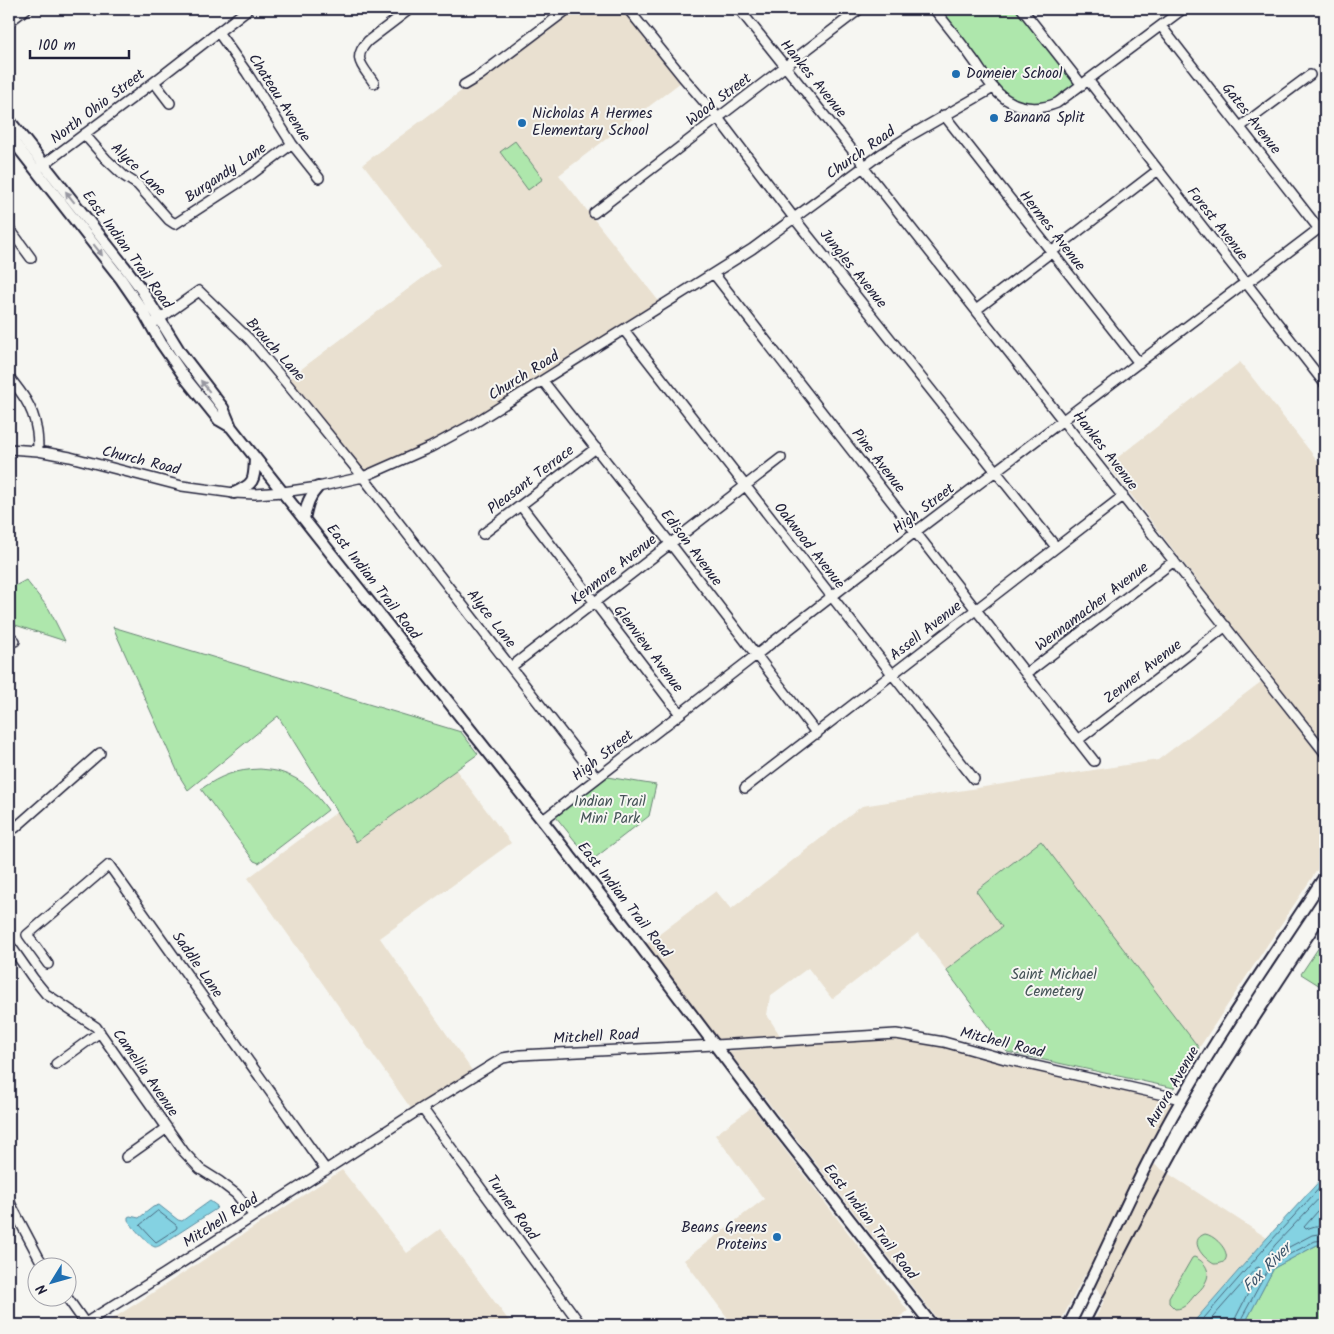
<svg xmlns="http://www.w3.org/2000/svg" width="1334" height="1334" viewBox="0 0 1334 1334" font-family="Kalam,sans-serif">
<rect width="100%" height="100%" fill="#f6f6f2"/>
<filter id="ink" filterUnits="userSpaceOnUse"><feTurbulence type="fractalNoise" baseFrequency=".02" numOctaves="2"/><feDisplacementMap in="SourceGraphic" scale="10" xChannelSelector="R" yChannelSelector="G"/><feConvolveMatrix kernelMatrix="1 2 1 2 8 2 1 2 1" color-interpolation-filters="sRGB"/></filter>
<g filter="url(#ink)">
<!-- built -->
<path fill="#e9e0d0" d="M 572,9 L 623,9 L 681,82 L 559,175 L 661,304 L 448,436 L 363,474 L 288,379 L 440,265 L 363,164 Z
M 1240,362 L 1325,470 L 1325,858 L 1199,1048 L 1041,841 L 976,891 L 1002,927 L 946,970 L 918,933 L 832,999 L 808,968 L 770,996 L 767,1015 L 781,1037 L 717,1041 L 644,946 L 716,891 L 731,909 L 862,806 L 1158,760 L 1270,675 L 1108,465 Z
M 456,770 L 511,843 L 380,938 L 473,1072 L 412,1110 L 248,878 L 337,812 L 356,842 Z
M 891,1037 L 948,1046 L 1177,1098 L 1143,1157 L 1267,1238 L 1191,1325 L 1092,1325 L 1105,1299 L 1085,1274 L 1059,1325 L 942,1325 L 728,1051 Z
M 752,1107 L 908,1311 L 888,1325 L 733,1325 L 684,1260 L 764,1199 L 715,1135 Z
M 342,1170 L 407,1253 L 440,1229 L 512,1325 L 103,1325 Z"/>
<!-- green -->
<path fill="#aee7ac" stroke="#688474" d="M 939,9 L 1026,9 L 1083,79 L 1058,98 L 1038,105 L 1020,102 L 1009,96 L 1003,92 L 989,75 Z
M 515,141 L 543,179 L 528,190 L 500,152 Z
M 26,580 L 49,609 L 65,641 L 9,623 L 9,585 L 13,587 Z
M 113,627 L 461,732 L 478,754 L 356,842 L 278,716 L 188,790 L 180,777 Z
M 260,769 C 268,770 276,770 283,773 C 303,779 316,794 328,810 L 259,863 L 254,861 L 201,789 C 222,775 235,770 260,769 Z
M 607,777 L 656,785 L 649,816 L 591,861 L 556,817 Z
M 1041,841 L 1199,1048 L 1174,1088 L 1007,1052 L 946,970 L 1002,927 L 976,891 Z
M 1325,938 L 1325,989 L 1301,974 Z
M 1205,1234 C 1219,1236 1240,1264 1214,1264 C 1204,1259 1187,1240 1205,1234 Z
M 1324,1244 C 1328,1260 1321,1274 1321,1289 C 1322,1302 1325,1313 1321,1325 L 1244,1325 L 1274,1268 L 1317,1245 Z
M 1194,1257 C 1205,1261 1212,1272 1205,1283 C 1203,1288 1198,1292 1194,1296 C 1189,1302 1185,1309 1175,1309 L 1169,1303 L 1169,1298 L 1192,1258 Z"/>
<!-- water -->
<path fill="#84d2e2" stroke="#5d8c9f" d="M 1325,1175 L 1325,1249 L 1324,1245 L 1317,1245 L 1274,1268 L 1244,1325 L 1191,1325 L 1267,1238 Z
M 210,1201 L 217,1206 L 216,1209 L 159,1246 C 158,1246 157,1247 155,1247 C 149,1246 131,1225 128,1220 L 128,1217 L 130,1216 L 139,1218 L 153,1207 L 159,1205 L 178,1220 L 182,1221 Z"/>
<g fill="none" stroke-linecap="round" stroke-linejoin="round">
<!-- shore -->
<path stroke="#49687e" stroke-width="1" d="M 1325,1192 L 1275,1245 L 1269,1253 L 1269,1255 L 1272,1256 L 1312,1235 L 1325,1233
M 1325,1203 L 1304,1227 L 1306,1229 L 1315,1226 L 1325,1226
M 158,1211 L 176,1225 L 177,1227 L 176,1229 L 156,1242 L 149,1235 L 140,1225 L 156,1212 Z
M 1198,1325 L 1271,1241 L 1325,1182
M 1206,1325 L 1256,1268 L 1259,1267 L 1260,1270 L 1235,1319 L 1234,1325
M 1240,1325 L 1240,1321 L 1271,1264 L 1315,1241 L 1325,1240"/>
<!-- minor casing -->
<g stroke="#22223b" stroke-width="12">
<path id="minor" d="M 628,9 L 682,76 L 718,118 L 794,218 L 1056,547
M 739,9 L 865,166
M 934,9 C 947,25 960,41 972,58 C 979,67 984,77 992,86 C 1008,107 1033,113 1057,103 L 1183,9
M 1022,9 L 1082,85
M 9,22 L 26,9
M 1161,26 L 1319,229
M 218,32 L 247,73 L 292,144 L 319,178
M 1088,80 L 1325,384
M 154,82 L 170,103
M 374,83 C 363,66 351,59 368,41 L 410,9
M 464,85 L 479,76 L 568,9
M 944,115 L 1139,363
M 1240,127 L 1310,75
M 84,134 L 106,159 L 124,176 L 138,185 L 169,220 L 175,224 L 252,174 L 292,144
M 863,167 L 1325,753
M 39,168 L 154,82 L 248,9
M 594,213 L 860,9
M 9,228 L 31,258
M 714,274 L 1094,761
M 976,310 L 1158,170
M 155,322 L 199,291 L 250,340 L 288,385 L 363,477 L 597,778
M 624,330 L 974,779
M 9,377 C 21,392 33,407 36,427 C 38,435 38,443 38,451
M 543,381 L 670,543 L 817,734
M 9,449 L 38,451 L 70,457 L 182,486 L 234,493 L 255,494 L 283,492 L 318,487 L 363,477 L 431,447 L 473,424 L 752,249 L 881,154 L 911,135 L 993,88
M 521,506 L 680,714
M 483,534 L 596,448
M 9,635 L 15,641
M 511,667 L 781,458
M 1026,674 L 1174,561
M 1078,740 L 1226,626
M 745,788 L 1123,496
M 543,820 L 915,532 L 1239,287 L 1254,278 L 1325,224
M 9,831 L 15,828 L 100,753
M 9,950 L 12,948 L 33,978 L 46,994 L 96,1027 L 184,1152 L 200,1169 L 219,1181 L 236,1194 L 254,1216
M 48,964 L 27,935 L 109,865 L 326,1170
M 56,1064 L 100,1032
M 422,1108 L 581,1325
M 126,1157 L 167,1128
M 9,1201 L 39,1258 L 45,1266
M 66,1296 L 85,1323
M 82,1325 L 164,1274 L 422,1108 L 503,1058 L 520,1055 L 715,1045 L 896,1034 L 944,1042 L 1005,1059 L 1181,1099"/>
</g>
<!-- major casing -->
<g stroke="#22223b" stroke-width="14">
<path id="major" d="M 9,120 L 124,266 L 141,289 L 180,352 L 223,408 L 231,427 L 549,829 L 628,930 L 770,1118 L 932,1325
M 9,136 L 121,279 L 143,311 L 161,343 L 186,379 L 219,420 L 231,427
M 234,493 C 256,483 254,480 255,457
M 304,519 C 307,505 308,498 318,487
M 1069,1325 C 1107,1250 1139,1172 1182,1099 C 1226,1022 1277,950 1325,876"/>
</g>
<!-- minor -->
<use href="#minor" stroke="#f6f6f2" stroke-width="9"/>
<!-- major -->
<use href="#major" stroke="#f6f6f2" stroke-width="10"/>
<!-- rail -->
<path stroke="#22223b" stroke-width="2" d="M 1089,1325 C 1123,1258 1157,1190 1195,1124 C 1235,1055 1281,988 1325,920"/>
</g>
<!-- one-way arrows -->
<defs><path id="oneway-solid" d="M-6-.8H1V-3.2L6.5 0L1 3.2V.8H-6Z" transform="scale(1.25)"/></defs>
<g fill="#9797a0">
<use href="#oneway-solid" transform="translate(70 197) rotate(-128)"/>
<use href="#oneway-solid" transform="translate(98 250) rotate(52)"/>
<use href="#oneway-solid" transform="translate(205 386) rotate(-128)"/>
</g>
</g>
<!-- markers -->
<g fill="#1f6fb2" stroke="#f6f6f2" stroke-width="2">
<circle cx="956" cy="74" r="5"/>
<circle cx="994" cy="118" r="5"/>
<circle cx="522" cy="123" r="5"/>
<circle cx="777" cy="1237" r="5"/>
</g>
<g text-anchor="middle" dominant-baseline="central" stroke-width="4" stroke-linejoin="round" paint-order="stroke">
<!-- poi labels -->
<g font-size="15" fill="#22223b" stroke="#f6f6f2" text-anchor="start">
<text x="966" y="74">Domeier School</text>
<text x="532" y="114">Nicholas A Hermes<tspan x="532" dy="17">Elementary School</tspan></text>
<text x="1004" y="118">Banana Split</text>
<text x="767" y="1228" text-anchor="end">Beans Greens<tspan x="767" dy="17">Proteins</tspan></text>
</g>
<!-- street labels -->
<g font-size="15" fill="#22223b" stroke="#f6f6f2">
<text transform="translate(813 79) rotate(51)">Hankes Avenue</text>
<text transform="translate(279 98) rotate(57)">Chateau Avenue</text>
<text transform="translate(719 100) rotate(-37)">Wood Street</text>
<text transform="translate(98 107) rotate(-37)">North Ohio Street</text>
<text transform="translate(1251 119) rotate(52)">Gates Avenue</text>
<text transform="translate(861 153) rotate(-35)">Church Road</text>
<text transform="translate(138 170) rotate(44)">Alyce Lane</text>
<text transform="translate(226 173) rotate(-34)">Burgandy Lane</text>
<text transform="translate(1217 224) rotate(52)">Forest Avenue</text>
<text transform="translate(1052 231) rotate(52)">Hermes Avenue</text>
<text transform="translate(127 250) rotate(54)">East Indian Trail Road</text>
<text transform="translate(853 269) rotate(51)">Jungles Avenue</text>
<text transform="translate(275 350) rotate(48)">Brouch Lane</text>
<text transform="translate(524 376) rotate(-32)">Church Road</text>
<text transform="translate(1105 451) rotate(52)">Hankes Avenue</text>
<text transform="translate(141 461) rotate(14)">Church Road</text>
<text transform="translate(878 461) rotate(52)">Pine Avenue</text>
<text transform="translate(531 480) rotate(-37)">Pleasant Terrace</text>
<text transform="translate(924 509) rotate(-37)">High Street</text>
<text transform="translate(809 546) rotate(52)">Oakwood Avenue</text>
<text transform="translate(691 548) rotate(53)">Edison Avenue</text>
<text transform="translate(614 570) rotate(-38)">Kenmore Avenue</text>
<text transform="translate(373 582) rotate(52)">East Indian Trail Road</text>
<text transform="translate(1092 607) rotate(-37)">Wennamacher Avenue</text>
<text transform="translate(491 619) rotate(52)">Alyce Lane</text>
<text transform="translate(926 631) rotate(-38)">Assell Avenue</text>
<text transform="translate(648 649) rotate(53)">Glenview Avenue</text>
<text transform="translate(1143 672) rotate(-38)">Zenner Avenue</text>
<text transform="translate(603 756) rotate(-38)">High Street</text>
<text transform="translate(624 900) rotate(52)">East Indian Trail Road</text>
<text transform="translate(197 965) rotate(55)">Saddle Lane</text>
<text transform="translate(596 1037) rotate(-3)">Mitchell Road</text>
<text transform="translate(1002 1043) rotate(14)">Mitchell Road</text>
<text transform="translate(145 1073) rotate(55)">Camellia Avenue</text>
<text transform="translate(1173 1087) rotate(-60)">Aurora Avenue</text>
<text transform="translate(512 1208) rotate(54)">Turner Road</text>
<text transform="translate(221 1221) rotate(-33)">Mitchell Road</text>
<text transform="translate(870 1222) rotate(52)">East Indian Trail Road</text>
</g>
<!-- park labels -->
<g font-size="15" fill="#455357" stroke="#f6f6f2">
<text x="610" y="802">Indian Trail<tspan x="610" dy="17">Mini Park</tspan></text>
<text x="1054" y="975">Saint Michael<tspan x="1054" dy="17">Cemetery</tspan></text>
</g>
<!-- water labels -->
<g font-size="16" font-style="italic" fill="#3f576d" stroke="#f6f6f2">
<text transform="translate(1267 1268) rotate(-45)">Fox River</text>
</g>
</g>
<!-- margin -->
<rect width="1334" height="1334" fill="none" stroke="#f6f6f2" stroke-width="30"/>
<rect x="15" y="15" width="1304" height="1304" fill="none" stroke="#22223b" stroke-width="2" filter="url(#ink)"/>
<!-- north arrow -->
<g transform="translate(52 1282) rotate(233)"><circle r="24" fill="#f6f6f2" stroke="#a1a1a9"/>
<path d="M0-4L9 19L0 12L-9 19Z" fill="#1f6fb2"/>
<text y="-8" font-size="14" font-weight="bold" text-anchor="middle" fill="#22223b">N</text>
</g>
<!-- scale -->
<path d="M30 50v8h99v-8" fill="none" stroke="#22223b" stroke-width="2.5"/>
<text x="38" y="50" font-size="15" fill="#22223b" stroke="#f6f6f2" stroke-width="4" paint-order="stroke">100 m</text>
</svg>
